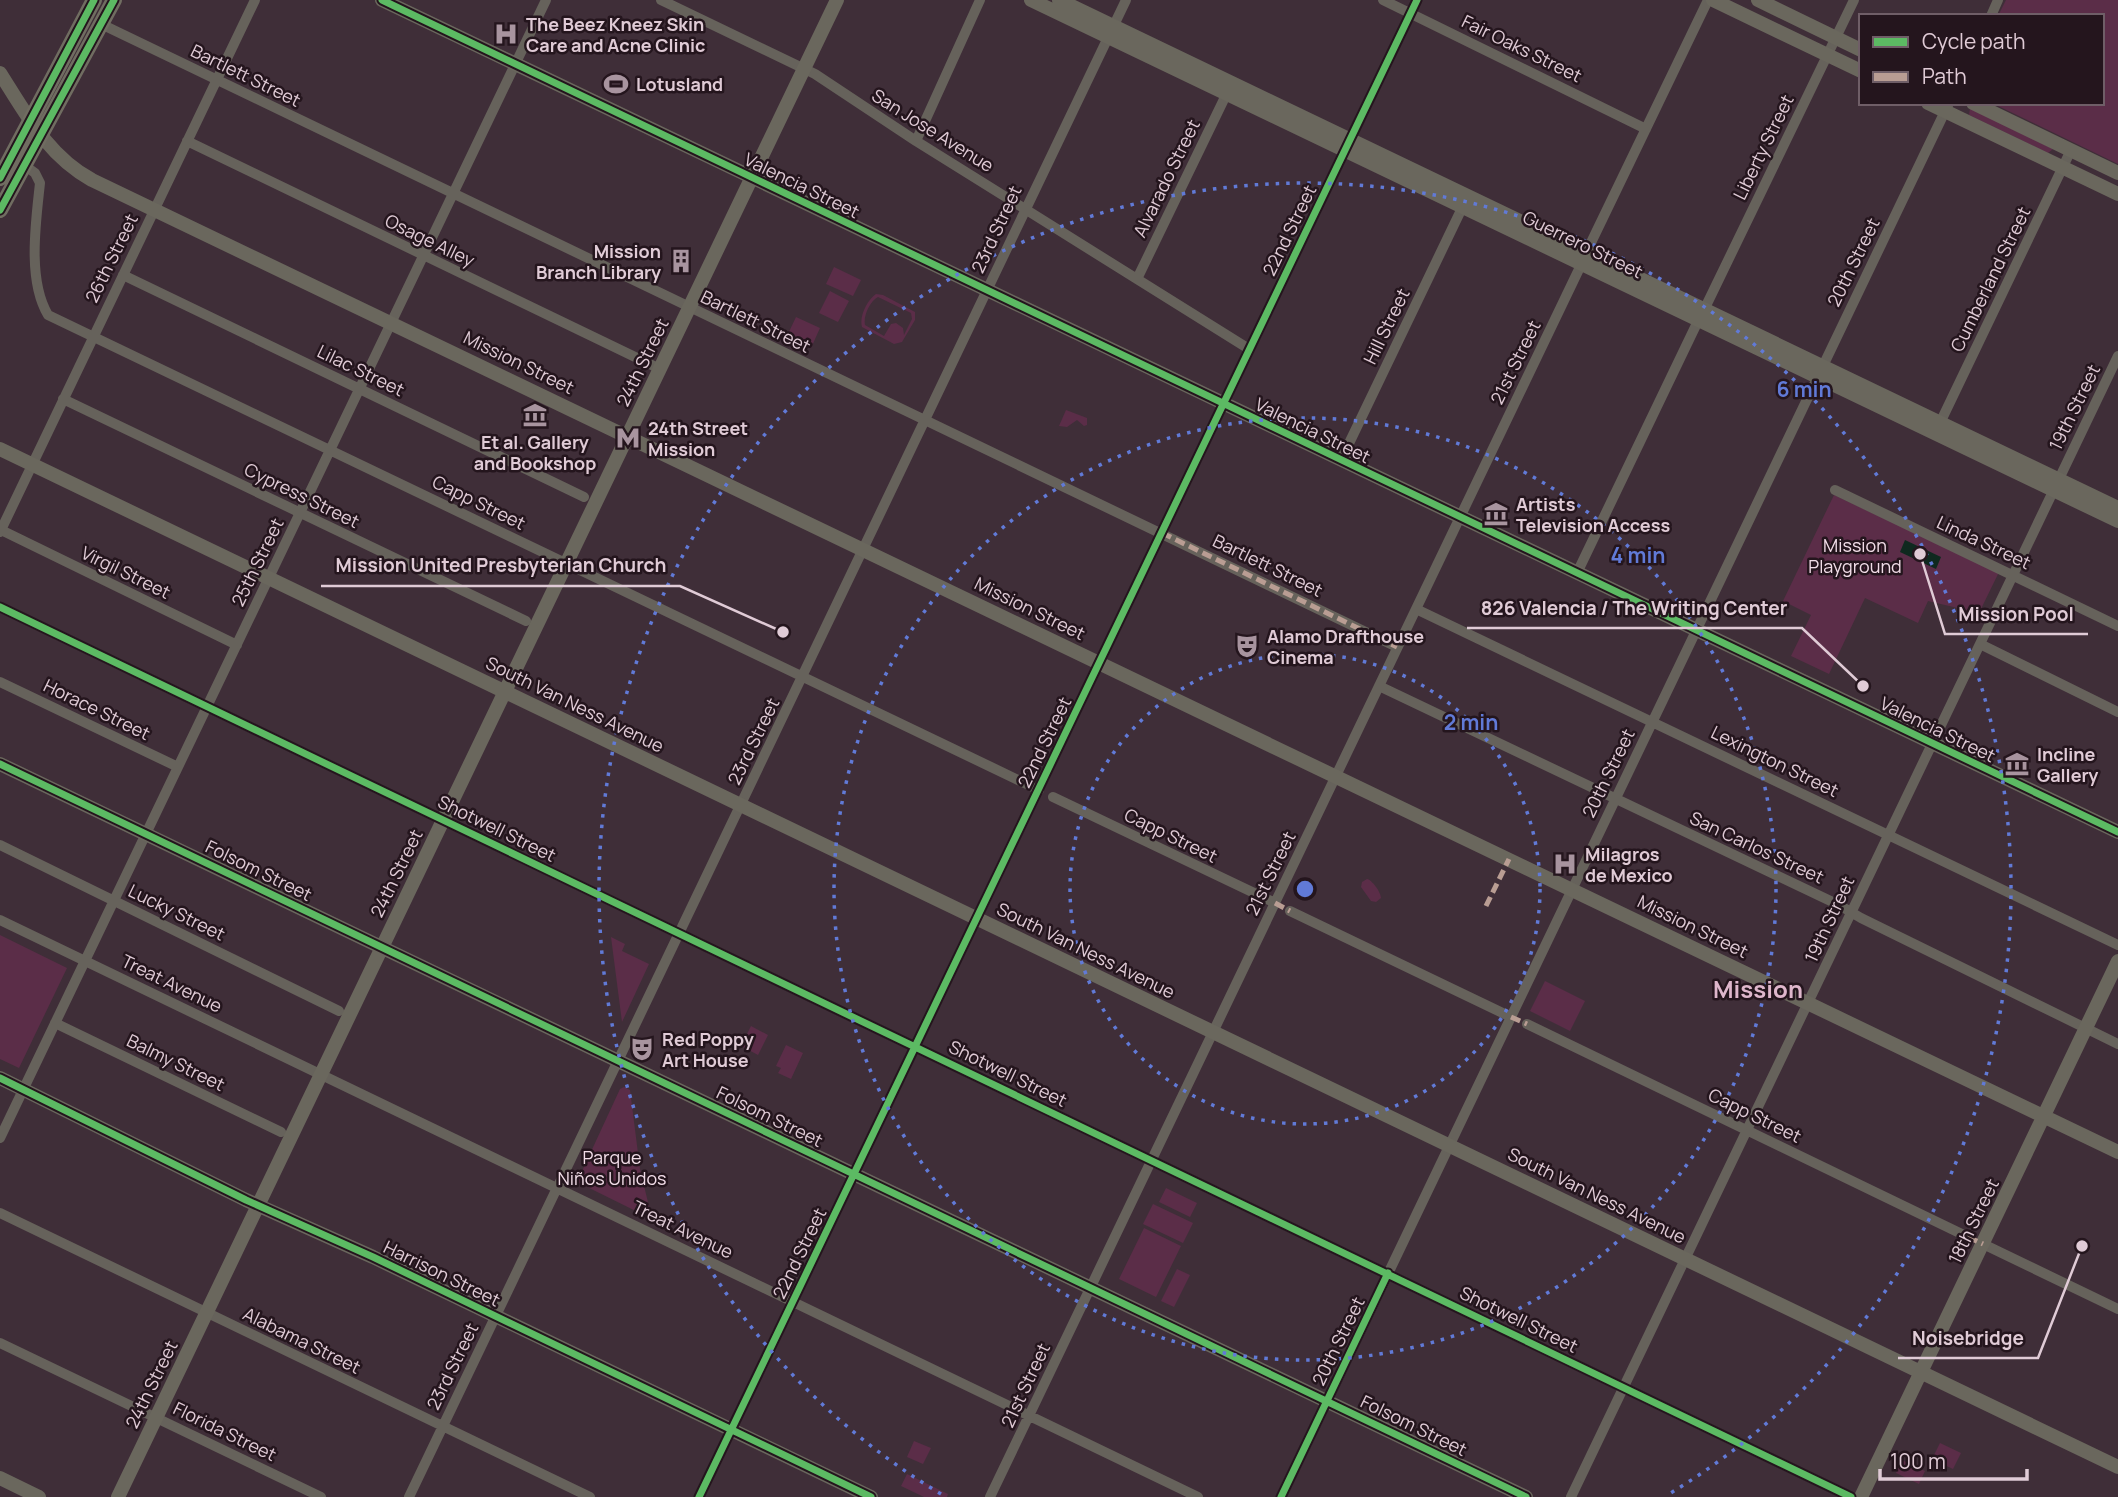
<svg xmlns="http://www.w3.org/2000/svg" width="2118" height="1497" viewBox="0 0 2118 1497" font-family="Manrope,sans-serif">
<rect width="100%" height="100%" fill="#3f2e38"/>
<!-- green -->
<path fill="#5b2d48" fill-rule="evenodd" d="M 2006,0 L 2118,0 L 2118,164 L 1992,103 L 2102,103 L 2102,16 L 1998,16 Z
M 1970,108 L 2053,149 L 2048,153 L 1969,115 Z
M 834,267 L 861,280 L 853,296 L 826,284 Z
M 830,291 L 849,301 L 838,322 L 819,313 Z
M 876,294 L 883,295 L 915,312 L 915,320 L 902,342 L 894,344 L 862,327 C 859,317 867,300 876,294 ZM 878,297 L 911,313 L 912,319 L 904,335 L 903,328 L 896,323 L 891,324 L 884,336 L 865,325 C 863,316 870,301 878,297 Z
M 796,317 L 820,328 L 811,348 L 787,336 Z
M 1066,410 L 1087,418 L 1087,425 L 1084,426 L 1077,420 L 1067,427 L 1059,426 Z
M 1834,495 L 1999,572 L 1979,613 L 1928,601 L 1918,623 L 1865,598 L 1829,674 L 1791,656 L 1811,615 L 1783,601 Z
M 1367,879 C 1372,880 1381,892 1381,898 L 1376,902 L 1371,901 L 1361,887 L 1362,882 Z
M 0,935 L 67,968 L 19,1068 L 0,1059 Z
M 611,937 L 625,944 L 622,951 L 649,964 L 622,1022 Z
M 1545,981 L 1585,1001 L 1570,1031 L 1530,1011 Z
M 751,1026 L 768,1035 L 758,1055 L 741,1046 Z
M 786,1045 L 803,1053 L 791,1079 L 778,1073 L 781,1068 L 776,1066 Z
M 624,1087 L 630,1090 L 640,1169 L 652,1219 L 577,1182 L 620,1089 Z
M 1166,1188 L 1197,1203 L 1190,1217 L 1159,1202 Z
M 1153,1204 L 1193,1223 L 1183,1243 L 1143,1224 Z
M 1144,1228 L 1181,1246 L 1156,1297 L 1119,1279 Z
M 1177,1269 L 1190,1275 L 1174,1307 L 1161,1301 Z
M 914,1441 L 931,1448 L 923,1464 L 907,1457 Z
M 1940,1443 L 1961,1453 L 1953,1469 L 1932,1459 Z
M 1902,1460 L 1925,1471 L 1919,1484 L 1896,1473 Z
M 907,1474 L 948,1494 L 947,1497 L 924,1497 L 901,1486 Z"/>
<!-- water -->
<path fill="#0f291f" d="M 1905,540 L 1941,557 L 1936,569 L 1900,552 Z"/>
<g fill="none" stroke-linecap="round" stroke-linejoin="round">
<!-- street -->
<path stroke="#66625b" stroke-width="10" d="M 661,0 L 815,74 L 916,141 L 1249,349
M 1383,0 L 1646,129
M 1991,16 L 1998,0
M 101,24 L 1397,647
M 187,141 L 660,369
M 916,141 L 980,0
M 24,165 L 35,173 L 40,183 C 36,221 27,280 48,315 L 1039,790
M 1586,253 L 1708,0
M 123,275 L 584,497
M 1137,279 L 1227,93
M 1704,310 L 1854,0
M 63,399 L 526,621
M 1940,423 L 2071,150
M 1341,460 L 1463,206
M 1835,490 L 2118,626
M 1,530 L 237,645
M 0,532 L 255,0
M 1577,573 L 1698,321
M 0,607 L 1851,1497
M 1416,609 L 2118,945
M 1980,644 L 2118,712
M 0,682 L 178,767
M 1379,686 L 1839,905 L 1861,918 L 2118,1044
M 1053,797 L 1275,903
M 0,845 L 339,1011
M 1290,911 L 1511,1017
M 0,920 L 1198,1497
M 55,1023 L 281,1132
M 1527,1024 L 1968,1237
M 0,1138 L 546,0
M 0,1213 L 590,1497
M 1983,1244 L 2118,1309
M 0,1343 L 321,1497
M 409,1497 L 1126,0
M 699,1497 L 1417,0
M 990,1497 L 1581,265
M 1281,1497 L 1949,103
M 1571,1497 L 2118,356"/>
<!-- secondary -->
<path stroke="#6a675d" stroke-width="14" d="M 382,0 L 2118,832
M 1031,0 L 2118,521
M 1059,0 L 2118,508
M 1713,0 L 1861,71
M 1758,0 L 1861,50
M 0,73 C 26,114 48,156 92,180 L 2118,1152
M 1928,103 L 2118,194
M 1973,103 L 2118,173
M 0,449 L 2118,1467
M 0,764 L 1526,1497
M 0,1078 L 246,1200 L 373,1257 L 871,1497
M 0,1478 L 39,1497
M 118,1497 L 837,0
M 1861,1497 L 2118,961"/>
<!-- primary -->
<path stroke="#706d61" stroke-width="16" d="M 0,178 L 94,0
M 0,210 L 114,0"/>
<!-- quiet -->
<path stroke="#b99d93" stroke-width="5" stroke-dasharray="10 5" stroke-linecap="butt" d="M 1162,533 L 1397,647
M 1275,903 L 1290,911
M 1486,906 L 1509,859
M 1511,1017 L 1527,1024
M 1968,1237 L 1983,1244"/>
<!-- cycleway casing -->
<g stroke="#24151d" stroke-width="11">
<path id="cycleway" d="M 382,0 L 2118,832
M 0,178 L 94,0
M 0,210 L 114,0
M 0,607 L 1851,1497
M 0,764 L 1526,1497
M 0,1078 L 246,1200 L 373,1257 L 871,1497
M 699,1497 L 1417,0
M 1281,1497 L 1388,1273"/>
</g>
<!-- cycleway -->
<use href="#cycleway" stroke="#5cba63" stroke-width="7"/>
</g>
<!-- distance rings -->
<g fill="none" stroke="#617ad7" stroke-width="3.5" stroke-dasharray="3.5 7">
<circle cx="1305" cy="889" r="235"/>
<circle cx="1305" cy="889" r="471"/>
<path d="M941 1494A706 706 0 1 1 1669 1494"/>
</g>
<!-- icons -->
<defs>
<g id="hospital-bare" transform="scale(1.89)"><path d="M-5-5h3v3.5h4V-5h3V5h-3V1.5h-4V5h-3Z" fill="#a8949f" stroke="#24151d" stroke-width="2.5" paint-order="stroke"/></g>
<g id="stadium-bare" transform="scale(1.89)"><path d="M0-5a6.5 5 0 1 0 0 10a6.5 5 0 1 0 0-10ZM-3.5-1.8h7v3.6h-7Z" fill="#a8949f" stroke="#24151d" stroke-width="2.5" paint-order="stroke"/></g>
<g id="building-bare" transform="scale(1.89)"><path d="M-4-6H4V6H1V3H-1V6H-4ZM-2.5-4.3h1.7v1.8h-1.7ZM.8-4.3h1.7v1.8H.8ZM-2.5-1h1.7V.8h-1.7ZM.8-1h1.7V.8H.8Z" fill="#a8949f" stroke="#24151d" stroke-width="2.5" paint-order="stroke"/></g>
<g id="museum-bare" transform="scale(1.89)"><path d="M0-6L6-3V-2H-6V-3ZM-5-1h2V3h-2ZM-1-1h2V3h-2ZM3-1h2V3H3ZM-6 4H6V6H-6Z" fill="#a8949f" stroke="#24151d" stroke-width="2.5" paint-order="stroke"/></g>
<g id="metro-bare" transform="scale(1.89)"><path d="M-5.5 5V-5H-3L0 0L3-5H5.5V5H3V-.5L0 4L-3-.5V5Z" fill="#a8949f" stroke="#24151d" stroke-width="2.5" paint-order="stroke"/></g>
<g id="theatre-bare" transform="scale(1.89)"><path d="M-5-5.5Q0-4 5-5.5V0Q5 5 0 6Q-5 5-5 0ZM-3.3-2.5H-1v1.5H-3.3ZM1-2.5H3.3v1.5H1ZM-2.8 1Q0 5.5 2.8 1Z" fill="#a8949f" stroke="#24151d" stroke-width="2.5" paint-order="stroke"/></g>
</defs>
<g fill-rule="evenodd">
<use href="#hospital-bare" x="506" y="34"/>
<use href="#stadium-bare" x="616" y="84"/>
<use href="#building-bare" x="681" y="261"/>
<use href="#museum-bare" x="535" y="415"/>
<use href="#metro-bare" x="628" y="438"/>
<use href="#museum-bare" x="1496" y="514"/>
<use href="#theatre-bare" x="1247" y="646"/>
<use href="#museum-bare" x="2017" y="764"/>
<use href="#hospital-bare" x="1565" y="864"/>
<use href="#theatre-bare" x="642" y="1049"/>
</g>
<g text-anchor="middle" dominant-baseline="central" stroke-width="5" stroke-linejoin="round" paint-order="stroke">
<!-- poi labels -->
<g font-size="18" font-weight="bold" fill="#e0cbd6" stroke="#24151d" text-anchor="start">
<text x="526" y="24">The Beez Kneez Skin<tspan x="526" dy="21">Care and Acne Clinic</tspan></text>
<text x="636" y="84">Lotusland</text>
<text x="661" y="251" text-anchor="end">Mission<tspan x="661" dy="21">Branch Library</tspan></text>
<text x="648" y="428">24th Street<tspan x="648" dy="21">Mission</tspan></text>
<text x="535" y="442" text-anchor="middle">Et al. Gallery<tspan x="535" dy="21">and Bookshop</tspan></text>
<text x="1516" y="504">Artists<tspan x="1516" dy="21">Television Access</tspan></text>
<text x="1267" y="636">Alamo Drafthouse<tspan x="1267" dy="21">Cinema</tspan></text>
<text x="2037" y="754">Incline<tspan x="2037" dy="21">Gallery</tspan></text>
<text x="1585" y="854">Milagros<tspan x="1585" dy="21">de Mexico</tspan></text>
<text x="662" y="1039">Red Poppy<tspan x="662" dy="21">Art House</tspan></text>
</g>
<!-- street labels -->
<g font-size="18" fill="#e0cbd6" stroke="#24151d">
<text transform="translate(1522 48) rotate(26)">Fair Oaks Street</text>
<text transform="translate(246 75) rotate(26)">Bartlett Street</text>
<text transform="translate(933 130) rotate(32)">San Jose Avenue</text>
<text transform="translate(1763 147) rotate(-64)">Liberty Street</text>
<text transform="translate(1166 178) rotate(-64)">Alvarado Street</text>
<text transform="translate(802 185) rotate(26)">Valencia Street</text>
<text transform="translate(996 229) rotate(-65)">23rd Street</text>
<text transform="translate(1289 230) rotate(-64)">22nd Street</text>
<text transform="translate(430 240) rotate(26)">Osage Alley</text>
<text transform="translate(1583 244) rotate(26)">Guerrero Street</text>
<text transform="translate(111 258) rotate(-64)">26th Street</text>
<text transform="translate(1853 262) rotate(-64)">20th Street</text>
<text transform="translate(1990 279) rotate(-64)">Cumberland Street</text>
<text transform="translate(756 321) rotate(26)">Bartlett Street</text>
<text transform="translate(1386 326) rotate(-64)">Hill Street</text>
<text transform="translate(519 362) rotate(26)">Mission Street</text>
<text transform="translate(642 362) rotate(-64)">24th Street</text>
<text transform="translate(1515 362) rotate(-64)">21st Street</text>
<text transform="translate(361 370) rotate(26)">Lilac Street</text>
<text transform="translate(2074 407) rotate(-64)">19th Street</text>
<text transform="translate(1313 430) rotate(26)">Valencia Street</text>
<text transform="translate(302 495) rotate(26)">Cypress Street</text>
<text transform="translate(479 502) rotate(26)">Capp Street</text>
<text transform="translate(1984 542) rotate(25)">Linda Street</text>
<text transform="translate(257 562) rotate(-64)">25th Street</text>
<text transform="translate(1268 565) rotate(26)">Bartlett Street</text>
<text transform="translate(126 572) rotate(26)">Virgil Street</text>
<text transform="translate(1030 608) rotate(26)">Mission Street</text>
<text transform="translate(575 704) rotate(26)">South Van Ness Avenue</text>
<text transform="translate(97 709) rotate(26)">Horace Street</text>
<text transform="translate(1938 729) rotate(26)">Valencia Street</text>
<text transform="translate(753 741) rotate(-64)">23rd Street</text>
<text transform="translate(1044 742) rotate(-64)">22nd Street</text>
<text transform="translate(1775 761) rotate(26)">Lexington Street</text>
<text transform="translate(1608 773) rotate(-64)">20th Street</text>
<text transform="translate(497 828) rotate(26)">Shotwell Street</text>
<text transform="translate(1171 835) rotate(26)">Capp Street</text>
<text transform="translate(1757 847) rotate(25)">San Carlos Street</text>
<text transform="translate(259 870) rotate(26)">Folsom Street</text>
<text transform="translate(396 873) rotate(-64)">24th Street</text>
<text transform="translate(1270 873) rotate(-64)">21st Street</text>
<text transform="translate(177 912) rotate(26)">Lucky Street</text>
<text transform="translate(1829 919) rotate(-65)">19th Street</text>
<text transform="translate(1693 926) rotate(26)">Mission Street</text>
<text transform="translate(1086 950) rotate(26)">South Van Ness Avenue</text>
<text transform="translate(172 983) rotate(26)">Treat Avenue</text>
<text transform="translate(176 1062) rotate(26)">Balmy Street</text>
<text transform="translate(1008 1073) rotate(26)">Shotwell Street</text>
<text transform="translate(1755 1115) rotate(26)">Capp Street</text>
<text transform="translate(770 1116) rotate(26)">Folsom Street</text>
<text transform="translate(1597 1195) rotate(26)">South Van Ness Avenue</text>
<text transform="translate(1973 1221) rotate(-64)">18th Street</text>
<text transform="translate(683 1229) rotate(26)">Treat Avenue</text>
<text transform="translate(799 1253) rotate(-64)">22nd Street</text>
<text transform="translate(442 1273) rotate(26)">Harrison Street</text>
<text transform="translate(1519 1319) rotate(26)">Shotwell Street</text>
<text transform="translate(302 1340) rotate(26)">Alabama Street</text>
<text transform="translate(1338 1341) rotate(-64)">20th Street</text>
<text transform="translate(452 1366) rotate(-64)">23rd Street</text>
<text transform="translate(151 1384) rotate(-64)">24th Street</text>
<text transform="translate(1025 1385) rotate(-65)">21st Street</text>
<text transform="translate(1414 1425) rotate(26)">Folsom Street</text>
<text transform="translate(225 1431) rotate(26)">Florida Street</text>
</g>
<!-- park labels -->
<g font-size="18" fill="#f2dde8" stroke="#24151d">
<text x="1855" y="545">Mission<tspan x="1855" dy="21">Playground</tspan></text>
<text x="612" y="1157">Parque<tspan x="612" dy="21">Niños Unidos</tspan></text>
</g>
<!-- district labels -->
<g font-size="24" font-weight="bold" fill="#deb6cb" stroke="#24151d">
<text x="1758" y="988">Mission</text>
</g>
</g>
<circle cx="1305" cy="889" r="10" fill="#617ad7" stroke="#24151d" stroke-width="3.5"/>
<g font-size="21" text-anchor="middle" font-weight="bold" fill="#617ad7" stroke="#24151d" stroke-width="5" stroke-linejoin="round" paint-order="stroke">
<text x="1804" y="397">6 min</text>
<text x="1638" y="563">4 min</text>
<text x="1471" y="730">2 min</text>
</g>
<!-- callouts -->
<path fill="none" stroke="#e0cbd6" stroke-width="2.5" d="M783 632L680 586H321M1863 686L1802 628H1467M1920 554L1945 634H2088M2082 1246L2038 1358H1898"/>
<g fill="#e0cbd6" stroke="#24151d" stroke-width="2.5">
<circle cx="783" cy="632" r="7"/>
<circle cx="1863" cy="686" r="7"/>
<circle cx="1920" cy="554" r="7"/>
<circle cx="2082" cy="1246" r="7"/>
</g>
<g font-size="19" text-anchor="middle" font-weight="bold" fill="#e0cbd6" stroke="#24151d" stroke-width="5" stroke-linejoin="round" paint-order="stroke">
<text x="501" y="572">Mission United Presbyterian Church</text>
<text x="1634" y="615">826 Valencia / The Writing Center</text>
<text x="2016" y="621">Mission Pool</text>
<text x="1968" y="1345">Noisebridge</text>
</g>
<!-- legend -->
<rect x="1859" y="14" width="245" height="91" fill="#24151d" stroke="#6f5e67" stroke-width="2"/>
<rect x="1873" y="37" width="35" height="10" fill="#5cba63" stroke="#6f5e67" stroke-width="2"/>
<text x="1922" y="49" font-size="21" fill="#e0cbd6">Cycle path</text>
<rect x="1873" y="72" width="35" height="10" fill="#b99d93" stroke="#6f5e67" stroke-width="2"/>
<text x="1922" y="84" font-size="21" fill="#e0cbd6">Path</text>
<!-- scale -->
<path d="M1880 1469v10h147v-10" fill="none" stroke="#e0cbd6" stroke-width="3.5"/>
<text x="1890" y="1469" font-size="21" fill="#e0cbd6" stroke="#24151d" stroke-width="5" paint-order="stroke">100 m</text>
</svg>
